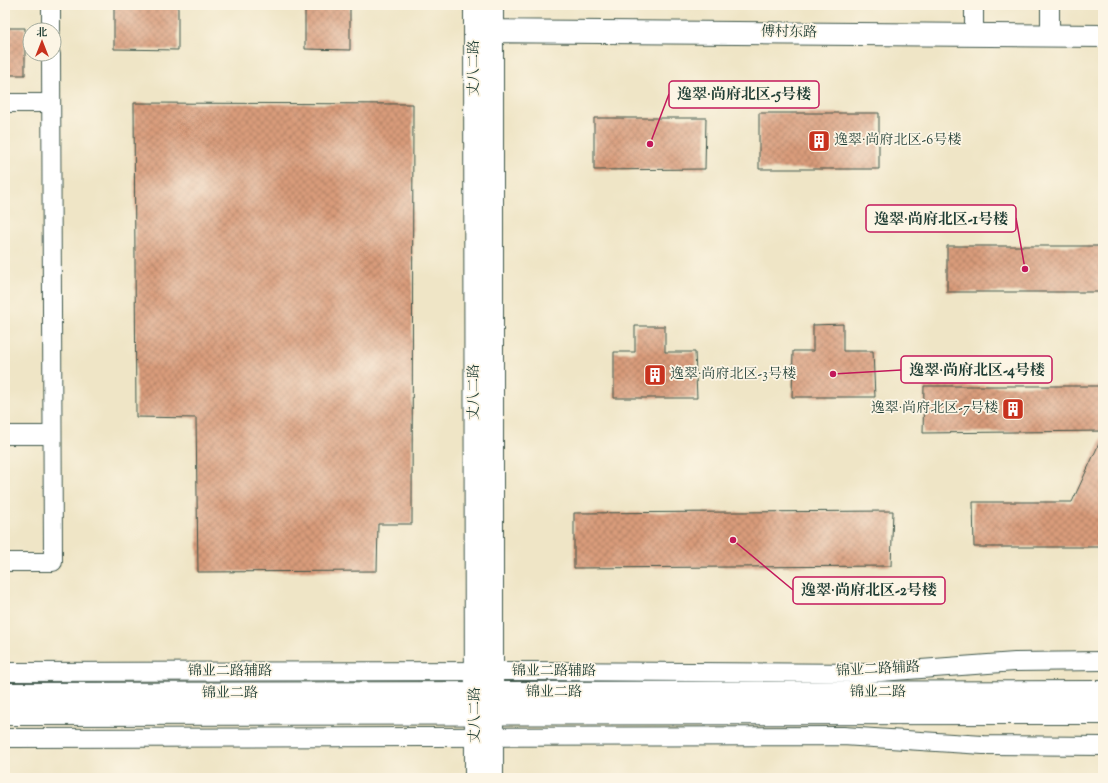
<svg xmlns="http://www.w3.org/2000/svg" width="1108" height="783" viewBox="0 0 1108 783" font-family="'Sorts Mill Goudy','Noto Serif SC',serif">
<defs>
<pattern id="building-cross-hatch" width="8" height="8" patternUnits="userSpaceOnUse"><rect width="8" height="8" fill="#d99b7a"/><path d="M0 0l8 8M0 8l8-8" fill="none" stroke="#af8065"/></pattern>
</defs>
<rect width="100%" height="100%" fill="#fcf5e5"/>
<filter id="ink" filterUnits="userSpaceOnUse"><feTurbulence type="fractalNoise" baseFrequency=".025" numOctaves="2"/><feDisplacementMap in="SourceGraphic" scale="8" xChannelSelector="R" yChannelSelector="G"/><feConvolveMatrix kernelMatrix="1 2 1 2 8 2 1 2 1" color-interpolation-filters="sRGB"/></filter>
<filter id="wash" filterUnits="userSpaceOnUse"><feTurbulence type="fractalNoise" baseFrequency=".012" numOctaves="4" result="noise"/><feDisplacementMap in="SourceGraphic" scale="16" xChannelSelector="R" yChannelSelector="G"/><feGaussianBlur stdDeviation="0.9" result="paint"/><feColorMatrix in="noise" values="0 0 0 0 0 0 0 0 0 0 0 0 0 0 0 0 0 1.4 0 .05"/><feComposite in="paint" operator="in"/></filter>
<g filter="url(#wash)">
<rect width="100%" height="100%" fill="#efe5c6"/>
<g id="blocks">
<!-- building -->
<path fill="url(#building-cross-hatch)" d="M 114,5 L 178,5 L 178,50 L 114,49 Z
M 305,5 L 350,5 L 350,50 L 305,49 Z
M 5,28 L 25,28 L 25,75 L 5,75 Z
M 134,103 L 413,104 L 412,524 L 378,524 L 377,571 L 198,572 L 196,418 L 136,417 Z
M 759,113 L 879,113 L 879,169 L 759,169 Z
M 594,118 L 706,118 L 705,169 L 594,170 Z
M 947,246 L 1103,246 L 1103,292 L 947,292 Z
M 843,324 L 843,351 L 873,351 L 875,397 L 792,397 L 793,351 L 813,351 L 813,325 Z
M 635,326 L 665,326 L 665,352 L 695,352 L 697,398 L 614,398 L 614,352 L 635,352 Z
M 924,386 L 1103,386 L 1103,431 L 923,433 Z
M 1103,435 L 1103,547 L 974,547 L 973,502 L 1072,502 Z
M 893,511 L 891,566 L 574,568 L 574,513 Z"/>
</g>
</g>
<g filter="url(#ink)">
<use href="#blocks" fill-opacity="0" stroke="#3e564a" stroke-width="1"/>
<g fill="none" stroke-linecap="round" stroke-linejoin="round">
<!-- minor casing -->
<g stroke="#3e564a" stroke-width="20">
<path id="minor" d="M 51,30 L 51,5
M 974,35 L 974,5
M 1050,36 L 1050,5
M 5,103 L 51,103
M 5,435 L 52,435
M 5,562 L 53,562 L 51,54
M 5,672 L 536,671 L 867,673 L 1015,662 L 1103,661
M 5,738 L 843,736 L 983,745 L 1103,746"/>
</g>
<!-- tertiary casing -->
<g stroke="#3e564a" stroke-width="24">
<path id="tertiary" d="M 475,5 L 476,778
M 492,5 L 492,778
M 478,31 L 1103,36"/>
</g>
<!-- secondary casing -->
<g stroke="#3e564a" stroke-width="24">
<path id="secondary" d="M 5,694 L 1103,692
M 5,714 L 1103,713"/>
</g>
<!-- minor -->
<use href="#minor" stroke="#fff" stroke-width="18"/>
<!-- tertiary -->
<use href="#tertiary" stroke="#fff" stroke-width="22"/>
<!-- secondary -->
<use href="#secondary" stroke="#fff" stroke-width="22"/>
</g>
</g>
<!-- icons -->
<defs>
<g id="building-square" transform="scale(1.15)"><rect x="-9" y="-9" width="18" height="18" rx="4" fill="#c8321e" stroke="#fcf5e5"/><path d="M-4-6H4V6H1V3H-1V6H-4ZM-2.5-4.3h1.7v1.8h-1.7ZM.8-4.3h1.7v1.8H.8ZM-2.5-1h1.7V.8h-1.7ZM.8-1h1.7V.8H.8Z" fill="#fff"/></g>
</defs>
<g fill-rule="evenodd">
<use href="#building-square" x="819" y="141"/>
<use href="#building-square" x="655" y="375"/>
<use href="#building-square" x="1013" y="409"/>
</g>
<g text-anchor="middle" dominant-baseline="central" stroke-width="3.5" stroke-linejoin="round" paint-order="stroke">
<!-- street labels -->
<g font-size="14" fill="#1f3d34" stroke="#fcf5e5">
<text transform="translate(789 33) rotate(1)">傅村东路</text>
<text transform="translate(475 68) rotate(-90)">丈八二路</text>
<text transform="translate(475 392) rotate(-90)">丈八二路</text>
<text transform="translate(878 670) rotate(-3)">锦业二路辅路</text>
<text x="230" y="672">锦业二路辅路</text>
<text x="554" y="672">锦业二路辅路</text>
<text x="554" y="693">锦业二路</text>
<text x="878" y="693">锦业二路</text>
<text x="230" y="694">锦业二路</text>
<text transform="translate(476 715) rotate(-90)">丈八二路</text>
</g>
<!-- poi labels -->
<g font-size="14" fill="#1f3d34" stroke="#fcf5e5" text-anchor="start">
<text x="834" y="141">逸翠·尚府北区-6号楼</text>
<text x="670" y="375">逸翠·尚府北区-3号楼</text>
<text x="998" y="409" text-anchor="end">逸翠·尚府北区-7号楼</text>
</g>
</g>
<!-- callouts -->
<path fill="none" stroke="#c2185b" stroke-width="1.5" d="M650 144L669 94M1025 269L1016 218M833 374L901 370M733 540L793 590"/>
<g fill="#c2185b" stroke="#fcf5e5" stroke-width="1.5">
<circle cx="650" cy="144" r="4"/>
<circle cx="1025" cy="269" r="4"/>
<circle cx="833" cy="374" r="4"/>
<circle cx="733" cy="540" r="4"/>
</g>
<g fill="#fcf5e5" stroke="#c2185b" stroke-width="1.5">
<rect x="669" y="81" width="150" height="27" rx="4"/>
<rect x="866" y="205" width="150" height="27" rx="4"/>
<rect x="901" y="356" width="151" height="27" rx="4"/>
<rect x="793" y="577" width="152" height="27" rx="4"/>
</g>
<g font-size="15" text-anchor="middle" font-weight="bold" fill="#1f3d34">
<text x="744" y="99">逸翠·尚府北区-5号楼</text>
<text x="941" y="224">逸翠·尚府北区-1号楼</text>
<text x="977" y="375">逸翠·尚府北区-4号楼</text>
<text x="869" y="595">逸翠·尚府北区-2号楼</text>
</g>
<!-- margin -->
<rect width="1108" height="783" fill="none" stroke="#fcf5e5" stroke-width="20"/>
<!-- north arrow -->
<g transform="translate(42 42)"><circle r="19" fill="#fcf5e5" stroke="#a4ab9e"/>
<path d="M0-3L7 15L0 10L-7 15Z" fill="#c8321e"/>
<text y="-6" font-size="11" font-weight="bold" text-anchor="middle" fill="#1f3d34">北</text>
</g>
</svg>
